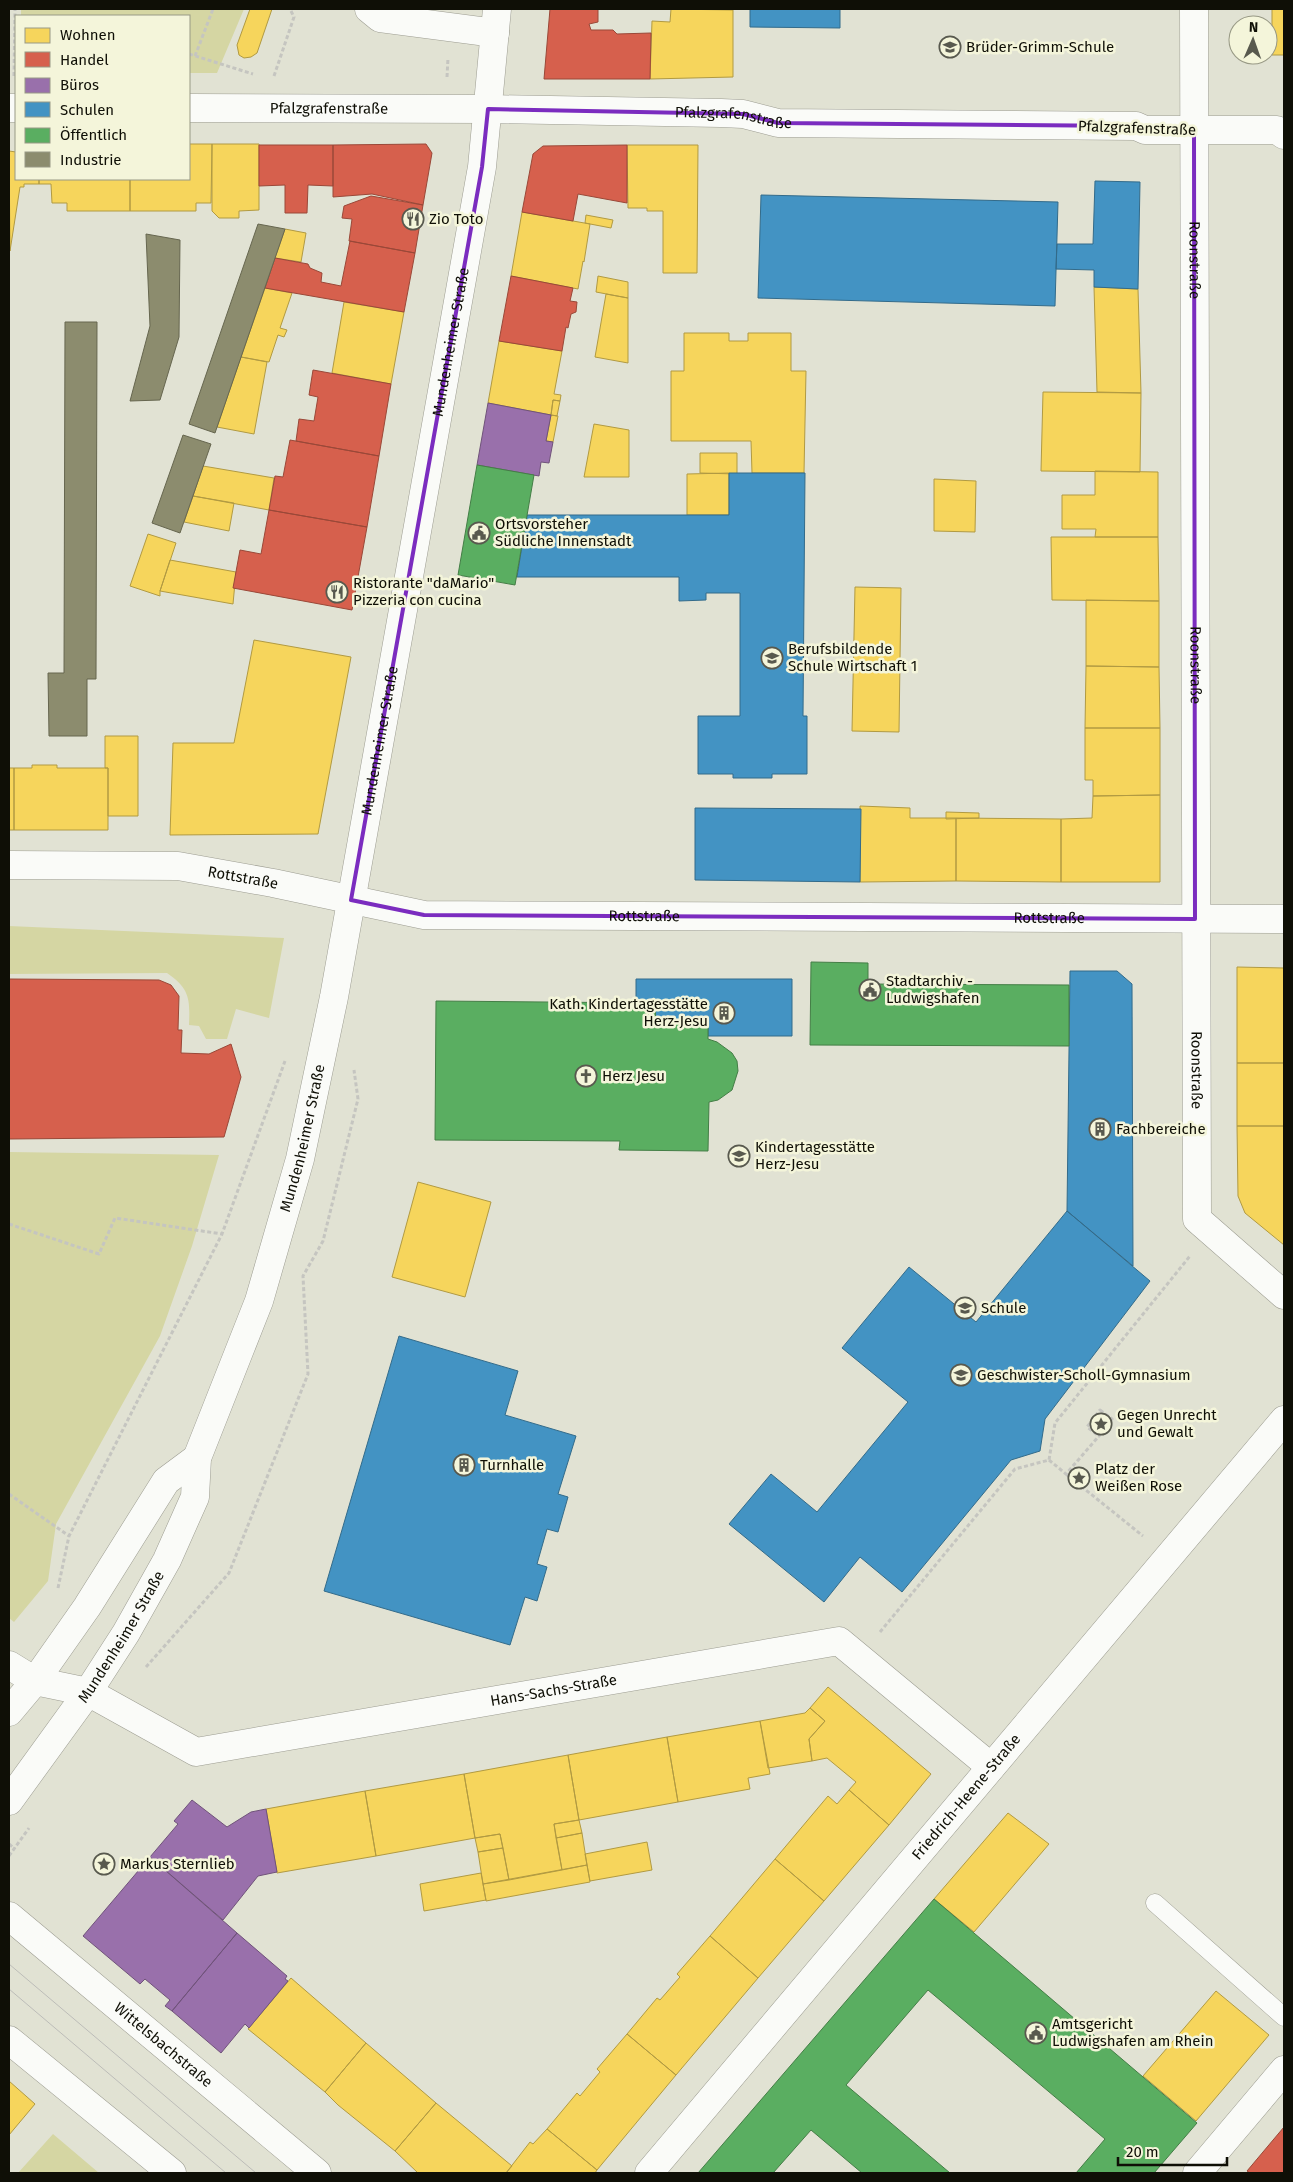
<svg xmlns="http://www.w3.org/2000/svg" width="1293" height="2182" viewBox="0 0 1293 2182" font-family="'Fira Sans',sans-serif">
<rect width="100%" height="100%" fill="#e1e2d3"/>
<!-- green -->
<path fill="#d5d6a3" d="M 21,9 L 244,9 L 217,73 L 189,73 L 189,16 L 21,16 Z
M 9,926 L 284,938 L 269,1018 L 236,1009 L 227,1039 L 206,1039 L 199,1026 L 189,1025 C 190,999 190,989 167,973 L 9,974 Z
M 9,1152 L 219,1155 L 192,1246 L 160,1336 L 56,1524 L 48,1581 L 14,1622 L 9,1618 Z
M 53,2134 L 99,2173 L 18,2173 Z"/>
<!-- homes -->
<path fill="#f6d55c" stroke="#b19a42" d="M 250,9 L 272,9 L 257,53 L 251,57 L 244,58 L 239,55 L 237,45 Z
M 671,9 L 733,10 L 733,77 L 650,79 L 652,21 L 670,22 Z
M 1272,9 L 1284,9 L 1284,55 L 1272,55 Z
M 189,144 L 212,144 L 211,203 L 196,203 L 196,211 L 130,211 L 130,179 L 189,179 Z
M 212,144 L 259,144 L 259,210 L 239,211 L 239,218 L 219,218 L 212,211 Z
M 627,145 L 698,145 L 697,273 L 663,273 L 663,211 L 647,211 L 647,208 L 628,208 Z
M 9,151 L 16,152 L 16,179 L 39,179 L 39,184 L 24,184 L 24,187 L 20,187 L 10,251 Z
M 39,179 L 130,179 L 130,211 L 67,211 L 67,203 L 52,203 L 51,184 L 39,184 Z
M 522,212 L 590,224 L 584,262 L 583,261 L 578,289 L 511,276 Z
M 586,215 L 613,220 L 611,228 L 585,223 Z
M 285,229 L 306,233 L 301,262 L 275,258 Z
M 598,276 L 628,282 L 628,298 L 596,292 Z
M 1094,287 L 1138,289 L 1141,393 L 1097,392 Z
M 265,288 L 292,293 L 280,328 L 287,330 L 284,337 L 278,335 L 269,362 L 241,357 Z
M 606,294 L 628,298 L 628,363 L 595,357 Z
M 344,302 L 404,312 L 391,384 L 332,373 Z
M 684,333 L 729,333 L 729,341 L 748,341 L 748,333 L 791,333 L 791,371 L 806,371 L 804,473 L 752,473 L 751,441 L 671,441 L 671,371 L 684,371 Z
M 499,341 L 562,351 L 554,394 L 561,395 L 560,401 L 553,400 L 551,415 L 488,403 Z
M 241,357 L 267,362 L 254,434 L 217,427 Z
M 1043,392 L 1141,393 L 1140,472 L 1041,471 Z
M 553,400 L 560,401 L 557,416 L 551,415 Z
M 551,415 L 558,416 L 553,442 L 546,441 Z
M 594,424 L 629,430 L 629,477 L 584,477 Z
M 700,453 L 737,453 L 737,474 L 700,473 Z
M 203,466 L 274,478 L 269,510 L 193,496 Z
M 1095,471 L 1158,472 L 1158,537 L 1095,537 L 1096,529 L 1062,529 L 1062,495 L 1095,495 Z
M 729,473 L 729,515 L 687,515 L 687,474 Z
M 934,479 L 976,481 L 975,532 L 934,531 Z
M 193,496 L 234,503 L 229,531 L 184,522 Z
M 148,534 L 176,543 L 160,591 L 160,596 L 130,586 Z
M 1051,537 L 1158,537 L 1159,601 L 1052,600 Z
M 170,560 L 236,572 L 233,604 L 160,591 Z
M 855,587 L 901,588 L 899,732 L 852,731 Z
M 1086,600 L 1159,601 L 1159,667 L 1086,666 Z
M 254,640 L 351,657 L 318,834 L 170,835 L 173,743 L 234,743 Z
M 1086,666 L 1159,667 L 1160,728 L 1085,728 Z
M 1085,728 L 1160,728 L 1160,795 L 1093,796 L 1093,780 L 1085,780 Z
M 105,736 L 138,736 L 138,816 L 108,816 L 108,768 L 105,768 Z
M 32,765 L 57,765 L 57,768 L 108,768 L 108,830 L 14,830 L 14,768 L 32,768 Z
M 9,768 L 14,768 L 14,830 L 9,830 Z
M 1160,795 L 1160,882 L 1061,882 L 1061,819 L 1092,818 L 1093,796 Z
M 860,806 L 910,808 L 910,818 L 956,818 L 956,881 L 860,882 Z
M 946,812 L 979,813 L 979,818 L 946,819 Z
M 956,818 L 1061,819 L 1061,882 L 956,881 Z
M 1237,967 L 1284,968 L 1284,1063 L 1237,1063 Z
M 1237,1063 L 1284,1063 L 1284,1126 L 1237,1126 Z
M 1237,1126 L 1284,1126 L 1284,1245 L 1245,1213 L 1238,1196 Z
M 418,1182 L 491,1202 L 465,1297 L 392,1277 Z
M 828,1687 L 931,1774 L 889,1825 L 849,1790 L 856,1782 L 827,1758 L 812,1761 L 809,1739 L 825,1721 L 810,1708 Z
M 810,1708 L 825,1721 L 809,1739 L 812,1761 L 768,1768 L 760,1721 L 805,1713 Z
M 760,1721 L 770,1774 L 748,1778 L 750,1789 L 678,1802 L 667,1737 Z
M 667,1737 L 678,1802 L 579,1820 L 568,1755 Z
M 568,1755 L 579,1820 L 554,1824 L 562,1870 L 509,1880 L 500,1834 L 475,1838 L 464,1774 Z
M 464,1774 L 475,1838 L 376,1856 L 365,1791 Z
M 849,1790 L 889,1825 L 824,1901 L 775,1859 L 828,1796 L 837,1804 Z
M 365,1791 L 376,1856 L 277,1873 L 266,1809 Z
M 1008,1813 L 1049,1844 L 974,1932 L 934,1899 Z
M 579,1820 L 582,1833 L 556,1838 L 554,1824 Z
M 582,1833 L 587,1865 L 562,1870 L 556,1838 Z
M 500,1834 L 503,1848 L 478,1852 L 475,1838 Z
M 647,1842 L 652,1870 L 590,1881 L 585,1854 Z
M 503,1848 L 509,1880 L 483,1884 L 478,1852 Z
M 775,1859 L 824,1901 L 758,1978 L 710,1936 Z
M 587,1865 L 590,1882 L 486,1901 L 483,1884 Z
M 481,1873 L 486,1900 L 424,1911 L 420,1884 Z
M 710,1936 L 758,1978 L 676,2075 L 627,2034 L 657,1998 L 660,2000 L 680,1977 L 677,1974 Z
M 291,1978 L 366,2043 L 325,2092 L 248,2029 Z
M 1216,1991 L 1269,2035 L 1196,2121 L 1143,2076 Z
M 627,2034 L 676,2075 L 597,2170 L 547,2129 L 577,2093 L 580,2096 L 600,2072 L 597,2069 Z
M 366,2043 L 436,2103 L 395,2151 L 338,2105 L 325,2092 Z
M 9,2081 L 35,2104 L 9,2135 Z
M 436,2103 L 512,2166 L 506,2173 L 418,2173 L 395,2151 Z
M 547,2129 L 597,2170 L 595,2173 L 506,2173 L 530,2142 L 533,2144 Z"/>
<!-- shops -->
<path fill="#d6604d" stroke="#9a4838" d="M 550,9 L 598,9 L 598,22 L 589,24 L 591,30 L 613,30 L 617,34 L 651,33 L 650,79 L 544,79 Z
M 426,144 L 432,153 L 423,205 L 372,194 L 333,197 L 333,145 Z
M 259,145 L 333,145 L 333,186 L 308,185 L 307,213 L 285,213 L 285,185 L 259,186 Z
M 627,145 L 627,203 L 578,194 L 573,221 L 522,212 L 533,154 L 543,146 Z
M 371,196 L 423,205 L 415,253 L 349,241 L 352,219 L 342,218 L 344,206 Z
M 350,241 L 415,253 L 404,312 L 265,288 L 275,258 L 308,264 L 310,268 L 322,273 L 321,282 L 341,286 Z
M 511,276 L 573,288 L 570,301 L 577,302 L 576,312 L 571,314 L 568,328 L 566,327 L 562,351 L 499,341 Z
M 313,370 L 391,384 L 379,456 L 296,441 L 299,419 L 314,421 L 318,397 L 309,395 Z
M 290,440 L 379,456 L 367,527 L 269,510 L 275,476 L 283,477 Z
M 269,510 L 367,527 L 352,610 L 233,588 L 240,550 L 261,554 Z
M 9,979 L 159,980 L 171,985 L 179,996 L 178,1030 L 182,1030 L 181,1053 L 209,1054 L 231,1044 L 241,1077 L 224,1137 L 9,1139 Z
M 1284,2127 L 1284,2173 L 1250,2173 L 1247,2171 Z"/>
<!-- offices -->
<path fill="#9970ab" stroke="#70537a" d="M 488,403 L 551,415 L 546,441 L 553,442 L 549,463 L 541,462 L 539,476 L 477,465 Z
M 192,1800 L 227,1827 L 251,1812 L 266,1809 L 277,1872 L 258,1876 L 223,1920 L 150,1857 L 178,1824 L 174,1821 Z
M 150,1857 L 237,1933 L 172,2011 L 165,2006 L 170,2000 L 145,1979 L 140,1984 L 83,1936 Z
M 237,1933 L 287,1976 L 285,1979 L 288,1981 L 249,2028 L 245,2024 L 221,2053 L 172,2011 Z"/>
<!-- schools -->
<path fill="#4393c3" stroke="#336b8a" d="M 750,9 L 840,9 L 840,28 L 750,27 Z
M 1095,181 L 1140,182 L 1138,289 L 1094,287 L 1094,270 L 1056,269 L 1057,244 L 1093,244 Z
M 761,195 L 1058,202 L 1055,306 L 758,298 Z
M 729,473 L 805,473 L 803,716 L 807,716 L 807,774 L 772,774 L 772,778 L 733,778 L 733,774 L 698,774 L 698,716 L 740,716 L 740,593 L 706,593 L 706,600 L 679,601 L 679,577 L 517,577 L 527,515 L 729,515 Z
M 695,808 L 861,809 L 860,882 L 695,880 Z
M 1070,971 L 1117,971 L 1132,984 L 1133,1266 L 1067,1211 Z
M 636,979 L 792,979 L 792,1036 L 708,1036 L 708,1023 L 655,1023 L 656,1003 L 636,1003 Z
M 1067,1211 L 1150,1281 L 1045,1419 L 1040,1451 L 1011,1460 L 902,1592 L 860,1557 L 824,1602 L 729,1524 L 771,1474 L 817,1512 L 908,1402 L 842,1348 L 909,1267 L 976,1322 Z
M 399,1336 L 518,1371 L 505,1415 L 576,1436 L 558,1494 L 568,1497 L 558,1532 L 547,1529 L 537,1564 L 547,1567 L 537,1601 L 525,1597 L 510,1645 L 324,1591 Z"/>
<!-- public -->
<path fill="#5aae61" stroke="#447e46" d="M 477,465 L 534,475 L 515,585 L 458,575 Z
M 811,962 L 868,963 L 868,984 L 1069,985 L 1069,1046 L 810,1045 Z
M 436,1001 L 656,1003 L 655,1023 L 708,1023 L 708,1039 L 717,1042 L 732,1053 L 737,1061 L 738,1071 L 732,1090 L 718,1100 L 709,1102 L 708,1151 L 619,1150 L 620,1141 L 435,1140 Z
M 934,1899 L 1197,2123 L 1154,2173 L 1076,2173 L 1105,2139 L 928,1990 L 846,2085 L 950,2173 L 862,2173 L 811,2130 L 773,2173 L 698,2173 Z"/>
<!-- industry -->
<path fill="#8c8c6e" stroke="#66664f" d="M 258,224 L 285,229 L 215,433 L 189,424 Z
M 146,234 L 180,240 L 179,337 L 160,400 L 130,401 L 150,326 Z
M 65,322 L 97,322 L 96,679 L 87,679 L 87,736 L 49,736 L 48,673 L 64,673 Z
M 183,435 L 211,444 L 180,533 L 152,523 Z"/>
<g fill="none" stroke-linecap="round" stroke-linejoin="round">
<!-- service casing -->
<g stroke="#9c9c91" stroke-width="19">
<path id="service" d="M 1155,1903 L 1284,2017"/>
</g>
<!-- minor casing -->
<g stroke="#9c9c91" stroke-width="29">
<g id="minor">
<path d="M 369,9 L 380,18 L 495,33"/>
<path id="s1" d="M 1194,9 L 1197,1219 L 1284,1295"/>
<path d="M 9,108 L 16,108"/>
<path id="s2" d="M 189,108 L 488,109 L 721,113 L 743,114 L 778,123 L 1136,126 L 1145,130 L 1277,130 L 1284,135"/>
<path id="s3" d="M 9,865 L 178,866 L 273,883 L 424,915 L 1284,919"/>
<path id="s4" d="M 9,1665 L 35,1681 L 88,1692 L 196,1752 L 839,1641 L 991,1767"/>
<path id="s5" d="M 9,1916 L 317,2173"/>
<path d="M 9,2040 L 172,2173"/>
<path id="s6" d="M 649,2173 L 1284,1420"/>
<path d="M 1197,2173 L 1284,2070"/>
</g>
</g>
<!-- tertiary casing -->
<g stroke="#9c9c91" stroke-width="29">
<g id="tertiary">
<path d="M 9,1712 L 35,1681 L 87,1607 L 166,1481 L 197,1458"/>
<path id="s7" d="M 9,1801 L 88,1692 L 126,1633 L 167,1560 L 195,1497 L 197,1458 L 259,1301 L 300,1159 L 334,997 L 482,167 L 497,9"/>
</g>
</g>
<!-- path -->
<path stroke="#c5c5c0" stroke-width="3" stroke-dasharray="4 2.5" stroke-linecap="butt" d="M 189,54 L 253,74
M 195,56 L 213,9
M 14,76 L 15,9
M 274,76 L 294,17 L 290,9
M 447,77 L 448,58
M 9,1224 L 99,1254 L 115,1218 L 222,1234
M 1100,1410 L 1112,1419 L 1099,1436 L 1087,1427 Z
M 1049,1460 L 1066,1474 L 1099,1436
M 1066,1474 L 1143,1536
M 9,1494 L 69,1536
M 58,1588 L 69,1536 L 222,1234 L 285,1061
M 880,1632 L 1015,1469 L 1049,1460 L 1055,1423 L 1190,1256
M 146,1667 L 229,1573 L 308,1374 L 303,1276 L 323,1241 L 358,1099 L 354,1070
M 9,1844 L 15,1849
M 9,1856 L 29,1828"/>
<!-- service -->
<use href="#service" stroke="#fafbf8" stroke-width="18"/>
<!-- minor -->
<use href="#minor" stroke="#fafbf8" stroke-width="28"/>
<!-- tertiary -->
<use href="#tertiary" stroke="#fafbf8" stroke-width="28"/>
<!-- tram -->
<path stroke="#bcbcb8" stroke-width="1" d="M 9,1964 L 256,2173
M 9,1989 L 226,2173"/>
</g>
<!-- marked area -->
<path fill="none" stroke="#7b2cbf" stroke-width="4" stroke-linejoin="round" d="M 488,109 L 743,114 L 778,123 L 1136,126 L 1145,130 L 1194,130 L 1195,919 L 424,915 L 351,900 L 482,167 Z"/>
<!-- icons -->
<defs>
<g id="school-ring" transform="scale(1.125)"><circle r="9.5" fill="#f4f5da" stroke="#58594e" stroke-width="1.5"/><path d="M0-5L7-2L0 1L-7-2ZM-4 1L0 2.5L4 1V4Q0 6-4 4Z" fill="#58594e"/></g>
<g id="restaurant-ring" transform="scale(1.125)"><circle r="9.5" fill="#f4f5da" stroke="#58594e" stroke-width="1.5"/><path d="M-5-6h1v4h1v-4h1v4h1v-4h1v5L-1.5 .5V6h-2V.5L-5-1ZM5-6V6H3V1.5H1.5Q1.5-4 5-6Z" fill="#58594e"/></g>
<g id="civic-ring" transform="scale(1.125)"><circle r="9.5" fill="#f4f5da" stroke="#58594e" stroke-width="1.5"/><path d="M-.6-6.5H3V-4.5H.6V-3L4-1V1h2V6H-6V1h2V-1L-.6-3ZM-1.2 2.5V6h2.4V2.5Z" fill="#58594e"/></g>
<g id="building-ring" transform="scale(1.125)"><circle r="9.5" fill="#f4f5da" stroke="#58594e" stroke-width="1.5"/><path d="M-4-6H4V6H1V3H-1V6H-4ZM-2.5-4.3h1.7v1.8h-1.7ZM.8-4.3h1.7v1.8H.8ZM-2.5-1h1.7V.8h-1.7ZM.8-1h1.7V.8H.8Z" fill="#58594e"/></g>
<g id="church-ring" transform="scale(1.125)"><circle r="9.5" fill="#f4f5da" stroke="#58594e" stroke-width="1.5"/><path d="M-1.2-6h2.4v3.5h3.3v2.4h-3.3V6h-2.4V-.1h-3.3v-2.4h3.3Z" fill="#58594e"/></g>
<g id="sight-ring" transform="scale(1.125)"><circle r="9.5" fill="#f4f5da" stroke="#58594e" stroke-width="1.5"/><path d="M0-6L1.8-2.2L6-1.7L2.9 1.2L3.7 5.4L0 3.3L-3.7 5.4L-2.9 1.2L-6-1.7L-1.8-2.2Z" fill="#58594e"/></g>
</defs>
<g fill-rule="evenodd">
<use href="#school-ring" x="950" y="47"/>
<use href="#restaurant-ring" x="413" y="219"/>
<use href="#civic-ring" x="479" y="533"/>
<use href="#restaurant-ring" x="337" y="592"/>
<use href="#school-ring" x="772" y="658"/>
<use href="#civic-ring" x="870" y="990"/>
<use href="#building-ring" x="724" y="1013"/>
<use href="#church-ring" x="586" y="1076"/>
<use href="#building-ring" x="1100" y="1129"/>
<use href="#school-ring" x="739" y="1156"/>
<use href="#school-ring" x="965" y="1308"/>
<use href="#school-ring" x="961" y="1375"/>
<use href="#sight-ring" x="1101" y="1424"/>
<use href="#building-ring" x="464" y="1465"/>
<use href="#sight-ring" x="1079" y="1478"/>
<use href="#sight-ring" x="104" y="1864"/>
<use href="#civic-ring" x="1036" y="2033"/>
</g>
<g text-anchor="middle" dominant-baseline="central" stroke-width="5" stroke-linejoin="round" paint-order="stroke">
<!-- poi labels -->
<g font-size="15" fill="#0f0f06" stroke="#f4f5da" text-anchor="start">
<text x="966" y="47">Brüder-Grimm-Schule</text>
<text x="429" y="219">Zio Toto</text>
<text x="495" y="524">Ortsvorsteher<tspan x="495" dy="17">Südliche Innenstadt</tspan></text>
<text x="353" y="583">Ristorante "daMario"<tspan x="353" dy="17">Pizzeria con cucina</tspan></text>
<text x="788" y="649">Berufsbildende<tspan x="788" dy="17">Schule Wirtschaft 1</tspan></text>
<text x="886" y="981">Stadtarchiv -<tspan x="886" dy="17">Ludwigshafen</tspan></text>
<text x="708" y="1004" text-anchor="end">Kath. Kindertagesstätte<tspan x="708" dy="17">Herz-Jesu</tspan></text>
<text x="602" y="1076">Herz Jesu</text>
<text x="1116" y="1129">Fachbereiche</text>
<text x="755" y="1147">Kindertagesstätte<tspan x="755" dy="17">Herz-Jesu</tspan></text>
<text x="981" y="1308">Schule</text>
<text x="977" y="1375">Geschwister-Scholl-Gymnasium</text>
<text x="1117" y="1415">Gegen Unrecht<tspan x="1117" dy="17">und Gewalt</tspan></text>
<text x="480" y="1465">Turnhalle</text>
<text x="1095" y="1469">Platz der<tspan x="1095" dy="17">Weißen Rose</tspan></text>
<text x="120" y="1864">Markus Sternlieb</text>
<text x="1052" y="2024">Amtsgericht<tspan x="1052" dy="17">Ludwigshafen am Rhein</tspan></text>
</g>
<!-- street labels -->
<g font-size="15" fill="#0f0f06" stroke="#f4f5da">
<text stroke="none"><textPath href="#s2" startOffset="140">Pfalzgrafenstraße</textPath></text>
<text stroke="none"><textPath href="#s2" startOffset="545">Pfalzgrafenstraße</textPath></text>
<text transform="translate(1137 128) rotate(2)">Pfalzgrafenstraße</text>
<text stroke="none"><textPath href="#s1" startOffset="251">Roonstraße</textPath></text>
<text stroke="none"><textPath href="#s7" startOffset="1544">Mundenheimer Straße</textPath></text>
<text stroke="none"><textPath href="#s1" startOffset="656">Roonstraße</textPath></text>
<text stroke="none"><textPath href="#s7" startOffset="1139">Mundenheimer Straße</textPath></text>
<text stroke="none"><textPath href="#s3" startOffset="235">Rottstraße</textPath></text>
<text stroke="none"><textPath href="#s3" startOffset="640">Rottstraße</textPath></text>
<text stroke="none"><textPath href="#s3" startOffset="1045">Rottstraße</textPath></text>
<text stroke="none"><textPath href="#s1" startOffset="1061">Roonstraße</textPath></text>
<text stroke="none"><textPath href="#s7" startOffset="734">Mundenheimer Straße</textPath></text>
<text stroke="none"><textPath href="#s7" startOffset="199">Mundenheimer Straße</textPath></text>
<text stroke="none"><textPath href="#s4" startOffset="571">Hans-Sachs-Straße</textPath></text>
<text stroke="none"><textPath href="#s6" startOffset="492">Friedrich-Heene-Straße</textPath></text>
<text stroke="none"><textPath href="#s5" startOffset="201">Wittelsbachstraße</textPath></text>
</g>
</g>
<!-- border -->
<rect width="1293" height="2182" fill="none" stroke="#0f0f06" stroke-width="20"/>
<!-- legend -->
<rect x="15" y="15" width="175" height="165" fill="#f4f5da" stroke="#989985"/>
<rect x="25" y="28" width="25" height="15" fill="#f6d55c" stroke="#989985"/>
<text x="60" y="40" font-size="15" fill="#0f0f06">Wohnen</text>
<rect x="25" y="52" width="25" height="15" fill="#d6604d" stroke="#989985"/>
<text x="60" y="65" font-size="15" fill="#0f0f06">Handel</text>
<rect x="25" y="78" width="25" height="15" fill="#9970ab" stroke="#989985"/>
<text x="60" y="90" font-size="15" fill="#0f0f06">Büros</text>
<rect x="25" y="102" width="25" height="15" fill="#4393c3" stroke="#989985"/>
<text x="60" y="115" font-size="15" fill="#0f0f06">Schulen</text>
<rect x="25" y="128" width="25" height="15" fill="#5aae61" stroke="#989985"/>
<text x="60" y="140" font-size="15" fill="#0f0f06">Öffentlich</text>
<rect x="25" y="152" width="25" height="15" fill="#8c8c6e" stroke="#989985"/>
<text x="60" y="165" font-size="15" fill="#0f0f06">Industrie</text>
<!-- north arrow -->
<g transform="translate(1253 40) rotate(2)"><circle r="24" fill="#f4f5da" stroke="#989985"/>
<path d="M0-4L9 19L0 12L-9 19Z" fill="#58594e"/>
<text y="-8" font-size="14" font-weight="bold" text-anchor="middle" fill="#0f0f06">N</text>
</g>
<!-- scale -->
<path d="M1118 2157v8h109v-8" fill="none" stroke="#0f0f06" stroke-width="2.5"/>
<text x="1126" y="2157" font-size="15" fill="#0f0f06" stroke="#f4f5da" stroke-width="4" paint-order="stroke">20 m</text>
</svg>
